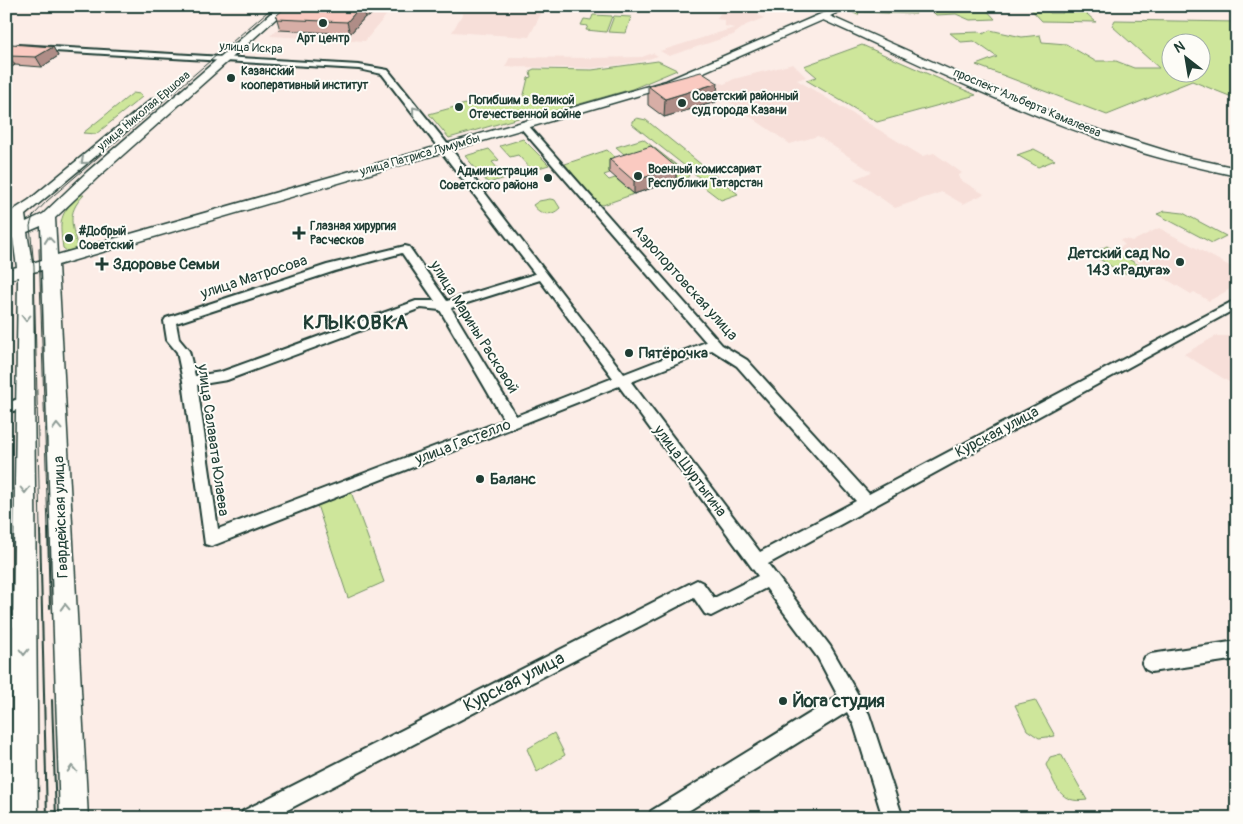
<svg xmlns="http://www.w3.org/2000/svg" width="1243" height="824" viewBox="0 0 1243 824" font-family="Pangolin,sans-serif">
<rect width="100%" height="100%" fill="#fcede7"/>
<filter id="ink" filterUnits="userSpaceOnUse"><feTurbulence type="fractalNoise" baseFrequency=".02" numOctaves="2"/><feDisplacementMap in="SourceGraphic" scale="10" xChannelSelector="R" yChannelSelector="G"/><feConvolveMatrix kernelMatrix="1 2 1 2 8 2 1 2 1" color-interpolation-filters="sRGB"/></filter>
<g filter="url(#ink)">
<!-- built -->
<path fill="#f7dfd9" d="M 302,6 L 416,6 L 407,13 L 389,12 L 365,41 L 270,36 Z
M 459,6 L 545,6 L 529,37 L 452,32 L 463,13 L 456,12 Z
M 726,6 L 757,6 L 758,15 L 764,18 L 746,25 L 733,35 L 669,56 L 660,51 L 734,28 L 725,26 L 725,20 L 716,19 Z
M 653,53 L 658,56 L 639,62 L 593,68 L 505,67 L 510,57 L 589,58 L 642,57 Z
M 793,64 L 806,77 L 797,80 L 922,156 L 934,153 L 962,173 L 958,176 L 960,177 L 959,179 L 984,194 L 963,204 L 942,192 L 895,208 L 854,179 L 872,172 L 818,136 L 790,144 L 709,88 L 721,83 L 724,84 L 734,79 Z
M 1159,228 L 1237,270 L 1237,285 L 1209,301 L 1194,292 L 1191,294 L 1116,249 L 1125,245 L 1120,240 L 1124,239 L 1133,241 Z
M 1216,336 L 1237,336 L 1237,387 L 1184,354 Z"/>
<!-- green -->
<path fill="#cee69b" stroke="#769268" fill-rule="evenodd" d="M 861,6 L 983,6 L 995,19 L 970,20 L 956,14 L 936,15 L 933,12 L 915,12 L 916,14 L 859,12 L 858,15 L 849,11 Z
M 1028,6 L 1044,6 L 1050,13 L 1063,13 L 1059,6 L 1079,7 L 1096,22 L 1042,21 Z
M 593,15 L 612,16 L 606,32 L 586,30 L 588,26 L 581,25 L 584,19 L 591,20 Z
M 614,16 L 631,17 L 626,33 L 608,32 Z
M 1115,20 L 1237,22 L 1237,99 L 1192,81 L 1107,115 L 976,65 L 997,57 L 974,41 L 961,42 L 950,33 L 981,32 L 983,34 L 990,30 L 1022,37 L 1040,35 L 1042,42 L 1066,44 L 1095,61 L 1116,61 L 1134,68 L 1159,68 L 1112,26 ZM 1170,42 L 1200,42 L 1200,72 L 1170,72 Z
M 862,45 L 976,95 L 877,122 L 806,80 L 817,77 L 804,66 Z
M 658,61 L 677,70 L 632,89 L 534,117 L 529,115 L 449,138 L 429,114 L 484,99 L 522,103 L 528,78 L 531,77 L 530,71 L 534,69 L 592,70 Z
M 133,93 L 140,94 L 142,97 L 96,134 L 83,133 Z
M 637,118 L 646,120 L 738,194 L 721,200 L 696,181 L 700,178 L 632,124 L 632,121 Z
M 523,139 L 549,165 L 532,170 L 518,155 L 510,157 L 500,146 Z
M 643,139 L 689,175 L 687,179 L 678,182 L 657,164 L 641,162 L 629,152 L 624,154 L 616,147 Z
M 489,149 L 499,160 L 492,162 L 506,178 L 488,183 L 465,156 Z
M 1034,149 L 1055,160 L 1038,167 L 1017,155 Z
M 607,150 L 615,157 L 610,159 L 621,169 L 604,175 L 609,180 L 615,178 L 634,194 L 603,205 L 597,204 L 565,164 Z
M 79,195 L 84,195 C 65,214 73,226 78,250 L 67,251 L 63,248 C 59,220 59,215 79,195 Z
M 550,199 L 555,200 L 560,208 C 551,217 540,215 533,205 L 539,201 Z
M 1165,211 L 1183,213 L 1226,236 L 1212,243 L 1157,214 Z
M 1107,246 L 1140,266 L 1124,274 L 1091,254 Z
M 350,489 L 384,582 L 348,598 L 316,502 Z
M 1035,700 L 1055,736 L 1039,738 L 1027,730 L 1015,705 Z
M 554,733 L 565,755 L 537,772 L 527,749 Z
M 1061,754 L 1087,800 C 1059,804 1057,787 1046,765 L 1050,757 Z"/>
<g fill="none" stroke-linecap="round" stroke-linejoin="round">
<!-- minor casing -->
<g stroke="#1f3d34" stroke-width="4">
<path id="minor" d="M 18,45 L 359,65 L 388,70 L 445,141 L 624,374 L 706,342 L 519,126 L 527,124 L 722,345 L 747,360 L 869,494 L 1237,299 L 1237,308 L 768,564 L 830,646 L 869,714 L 903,818 L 883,818 L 854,725 L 847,712 L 677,818 L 648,818 L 651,811 L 838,696 L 818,658 L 766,588 L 711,616 L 705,614 L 694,598 L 272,818 L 240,818 L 243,811 L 691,583 L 697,580 L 703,583 L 714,598 L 758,576 L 619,386 L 217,544 L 211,546 L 205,544 L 183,381 L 177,352 L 167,340 L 164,321 L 166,318 L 327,265 L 405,246 L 409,247 L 447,301 L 535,274 L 382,74 L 359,69 L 20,49 L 6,57 L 6,51 ZM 402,253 L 435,301 L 416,301 L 221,372 L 195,376 L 189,351 L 179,339 L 176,323 L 335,271 ZM 540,280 L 613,378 L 516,416 L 451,308 ZM 421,308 L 440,310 L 504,420 L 218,529 L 197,385 L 227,380 ZM 712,350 L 737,366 L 856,501 L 760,552 L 631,382 Z
M 25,397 L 30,398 L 32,402 L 30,406 L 6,413 L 6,403 Z
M 24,609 L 30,611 L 33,617 L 30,623 L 6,628 L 6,612 Z
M 1237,641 L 1237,659 L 1151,672 L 1145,669 L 1142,663 L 1145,657 L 1151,654 Z"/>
</g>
<!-- tertiary casing -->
<g stroke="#1f3d34" stroke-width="3">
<path id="tertiary" d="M 839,6 L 851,6 L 826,18 L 818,16 Z"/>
</g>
<!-- secondary casing -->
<g stroke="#1f3d34" stroke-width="3">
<path id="secondary" d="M 279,6 L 290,6 L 97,178 L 55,218 L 57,255 L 666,81 L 823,13 L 978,82 L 1083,125 L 1186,157 L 1237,168 L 1237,176 C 1200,168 1163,160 1127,148 C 1022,115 923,65 823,20 L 674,85 L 58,265 L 88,818 L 60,818 L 42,270 L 33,272 L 38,818 L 10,818 L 18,280 L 18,277 L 6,280 L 6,270 L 17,267 L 13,238 L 6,240 L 6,230 L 12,228 L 12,224 L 6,225 L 6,215 L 29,200 L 153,98 L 161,98 L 161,102 L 25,215 L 26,222 L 43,214 L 87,172 ZM 41,226 L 42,260 L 32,263 L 27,232 Z"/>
</g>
<!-- minor -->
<use href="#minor" fill="#fdfcf7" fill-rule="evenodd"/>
<!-- tertiary -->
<use href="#tertiary" fill="#fdfcf7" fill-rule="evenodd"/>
<!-- secondary -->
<use href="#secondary" fill="#fdfcf7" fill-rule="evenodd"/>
<!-- tram-far1 -->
<path stroke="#1f3d34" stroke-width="1" d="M 39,248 L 48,529
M 40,529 L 34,267 L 30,226 L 33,216 L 47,201 L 274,6"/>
<!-- tram -->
<path stroke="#1f3d34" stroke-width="2" d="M 40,528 L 47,818
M 48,528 L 50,608
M 52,700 L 56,818"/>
</g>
<!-- wall -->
<path fill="#d7aea6" stroke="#1f3d34" d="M 287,6 L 379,6 L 369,17 L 365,17 L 350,34 L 280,30 L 276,16 Z
M 6,47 L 53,47 L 58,56 L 42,67 L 15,65 L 6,70 Z
M 648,86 L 716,102 L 664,117 L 648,105 Z
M 609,159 L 676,167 L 676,180 L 634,194 L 609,172 Z"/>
<!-- shaded-wall -->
<path fill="#af8d87" stroke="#1f3d34" d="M 361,6 L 362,6 L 365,17 L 350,34 L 347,22 Z
M 367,6 L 379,6 L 369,17 Z
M 53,47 L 58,56 L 42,67 L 36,57 Z
M 9,56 L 15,65 L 6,70 L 6,57 Z
M 718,83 L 716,102 L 664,117 L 665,99 Z
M 676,167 L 676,180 L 634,194 L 634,181 Z"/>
<!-- building -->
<path fill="#facac1" stroke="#1f3d34" d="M 287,6 L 361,6 L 347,22 L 276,19 L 278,17 L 276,16 Z
M 11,44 L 53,47 L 36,57 L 9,56 L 6,57 L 6,47 Z
M 701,72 L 718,83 L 665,99 L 648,86 Z
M 651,146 L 676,167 L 634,181 L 609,159 Z"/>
<!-- one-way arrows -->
<defs><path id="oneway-chevron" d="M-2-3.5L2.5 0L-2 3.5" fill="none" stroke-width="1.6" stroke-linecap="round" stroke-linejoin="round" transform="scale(1.25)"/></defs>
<g stroke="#8e9c96">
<use href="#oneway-chevron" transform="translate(415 110) rotate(-128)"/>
<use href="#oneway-chevron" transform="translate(84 161) rotate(140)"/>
<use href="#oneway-chevron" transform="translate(49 240) rotate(-95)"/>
<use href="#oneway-chevron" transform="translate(26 318) rotate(90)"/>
<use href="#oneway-chevron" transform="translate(57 427) rotate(-92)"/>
<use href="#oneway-chevron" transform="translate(25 490) rotate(90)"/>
<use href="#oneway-chevron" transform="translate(65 607) rotate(-92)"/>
<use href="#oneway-chevron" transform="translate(24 652) rotate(90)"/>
<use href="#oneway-chevron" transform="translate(72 769) rotate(-92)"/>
</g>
</g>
<!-- markers -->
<g fill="#1f3d34" stroke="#fdfcf7" stroke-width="2">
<circle cx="323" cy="23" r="5"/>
<circle cx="231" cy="78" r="5"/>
<circle cx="682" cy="103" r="5"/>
<circle cx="459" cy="107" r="5"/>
<circle cx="638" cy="176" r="5"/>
<circle cx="548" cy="178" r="5"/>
<path d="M296.5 225.5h5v5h5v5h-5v5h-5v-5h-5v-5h5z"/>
<circle cx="69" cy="238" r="5"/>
<circle cx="1180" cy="262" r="5"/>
<path d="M99.5 256.5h5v5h5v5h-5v5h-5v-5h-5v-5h5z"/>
<circle cx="629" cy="353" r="5"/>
<circle cx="480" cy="479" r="5"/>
<circle cx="783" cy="701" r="5"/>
</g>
<g text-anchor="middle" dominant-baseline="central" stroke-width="4" stroke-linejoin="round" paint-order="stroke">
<!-- far-poi labels -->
<g font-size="12" font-weight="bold" fill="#1f3d34" stroke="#fdfcf7" text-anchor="start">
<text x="323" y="38" text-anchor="middle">Арт центр</text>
<text x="241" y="71">Казанский<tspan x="241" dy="14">кооперативный институт</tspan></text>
<text x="692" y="96">Советский районный<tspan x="692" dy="14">суд города Казани</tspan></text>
<text x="469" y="100">Погибшим в Великой<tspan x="469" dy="14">Отечественной войне</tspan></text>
<text x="648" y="169">Военный комиссариат<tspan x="648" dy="14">Республики Татарстан</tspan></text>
<text x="538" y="171" text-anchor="end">Администрация<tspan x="538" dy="14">Советского района</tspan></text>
<text x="310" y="226">Глазная хирургия<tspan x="310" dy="14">Расческов</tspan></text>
<text x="79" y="231">#Добрый<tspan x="79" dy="14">Советский</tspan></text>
</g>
<!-- far-street labels -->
<g font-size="12" fill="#1f3d34" stroke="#fdfcf7">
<text transform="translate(251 48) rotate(3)">улица Искра</text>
<text transform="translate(1027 103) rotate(23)">проспект Альберта Камалеева</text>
<text transform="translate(144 111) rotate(-40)">улица Николая Ершова</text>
<text transform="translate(420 155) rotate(-16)">улица Патриса Лумумбы</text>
</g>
<!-- poi labels -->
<g font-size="15" font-weight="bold" fill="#1f3d34" stroke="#fdfcf7" text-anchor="start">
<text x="1170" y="253" text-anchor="end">Детский сад №<tspan x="1170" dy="17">143 «Радуга»</tspan></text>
<text x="113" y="264">Здоровье Семьи</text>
<text x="639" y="353">Пятёрочка</text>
<text x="490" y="479">Баланс</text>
</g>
<!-- street labels -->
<g font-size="15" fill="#1f3d34" stroke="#fdfcf7">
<text transform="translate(254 277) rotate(-18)">улица Матросова</text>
<text transform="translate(685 283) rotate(48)">Аэропортовская улица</text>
<text transform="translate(474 327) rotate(58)">улица Марины Расковой</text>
<text transform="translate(997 432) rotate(-28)">Курская улица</text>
<text transform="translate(213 440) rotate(82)">улица Салавата Юлаева</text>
<text transform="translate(463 442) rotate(-21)">улица Гастелло</text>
<text transform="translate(690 471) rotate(53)">улица Шуртыгина</text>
<text transform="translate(61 517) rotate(-92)">Гвардейская улица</text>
</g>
<!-- near-street labels -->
<g font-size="18" fill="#1f3d34" stroke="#fdfcf7">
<text transform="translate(514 682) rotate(-27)">Курская улица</text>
</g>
<!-- near-poi labels -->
<g font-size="18" font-weight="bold" fill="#1f3d34" stroke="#fdfcf7" text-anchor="start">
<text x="793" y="701">Йога студия</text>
</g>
<!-- district labels -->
<g font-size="20" font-weight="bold" letter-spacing="1" fill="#1f3d34" stroke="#fdfcf7">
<text x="356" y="322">КЛЫКОВКА</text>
</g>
</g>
<!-- margin -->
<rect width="1243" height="824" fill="none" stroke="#fdfcf7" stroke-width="25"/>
<rect x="12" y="12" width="1218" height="799" fill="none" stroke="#1f3d34" stroke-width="2" filter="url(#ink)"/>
<!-- north arrow -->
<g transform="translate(1186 58) rotate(329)"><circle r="24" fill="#fdfcf7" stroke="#a4b0a9"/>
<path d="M0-4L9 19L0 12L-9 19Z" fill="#1f3d34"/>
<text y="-8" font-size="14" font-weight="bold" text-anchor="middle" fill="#1f3d34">N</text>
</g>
</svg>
